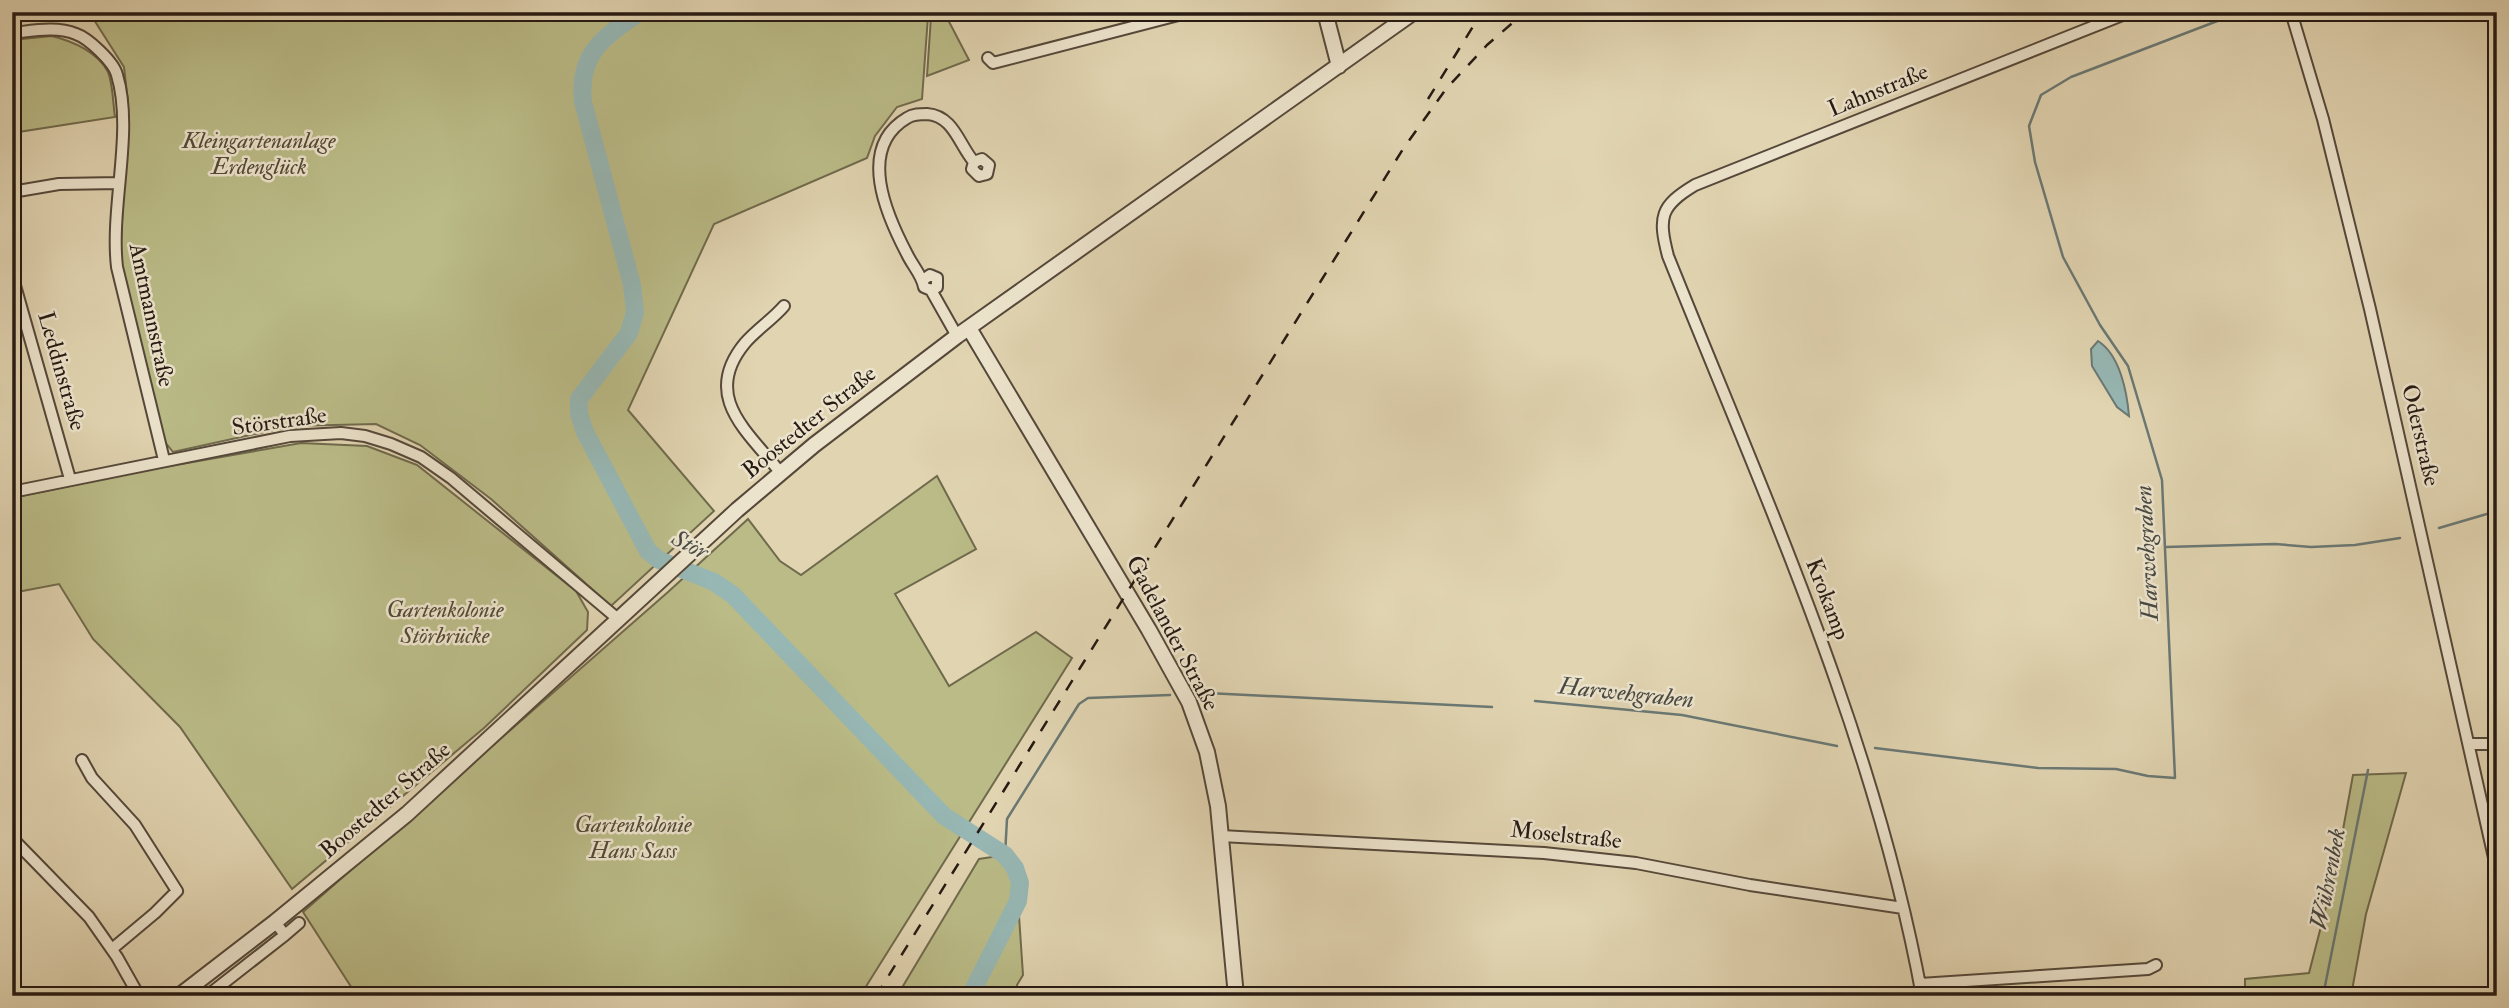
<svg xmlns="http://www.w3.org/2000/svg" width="2509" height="1008" viewBox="0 0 2509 1008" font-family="'IM FELL Double Pica',serif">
<rect width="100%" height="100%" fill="#e1d4b1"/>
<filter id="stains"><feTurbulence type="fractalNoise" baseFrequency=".00286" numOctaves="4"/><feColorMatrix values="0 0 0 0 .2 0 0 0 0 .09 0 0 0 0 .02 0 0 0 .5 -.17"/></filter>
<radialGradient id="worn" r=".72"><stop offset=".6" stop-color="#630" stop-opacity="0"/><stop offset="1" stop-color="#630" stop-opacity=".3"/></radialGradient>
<!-- green -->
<path fill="#babb87" stroke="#706a4d" stroke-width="2" d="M 89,12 L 935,12 L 928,16 L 922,99 L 897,107 L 875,136 L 867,158 L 714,224 L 628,410 L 714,511 L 611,606 L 491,499 L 420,445 L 376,424 L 291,426 L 173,452 L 165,442 L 120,263 L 128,102 L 124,67 Z
M 945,14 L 969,60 L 927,76 L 931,17 Z
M 52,36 C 72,41 98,52 108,72 C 113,84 113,104 115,117 L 12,133 L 12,40 Z
M 301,443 L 367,446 L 417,465 L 576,591 L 588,612 L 587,630 L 484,728 L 292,889 L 180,727 L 93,639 L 59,584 L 12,593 L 12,498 L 141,471 Z
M 937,476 L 976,549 L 895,594 L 949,686 L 1036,632 L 1072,658 L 860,996 L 357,996 L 303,912 L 668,592 L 748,519 L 780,561 L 801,575 Z
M 2406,773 L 2366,914 L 2351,996 L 2245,996 L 2245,979 L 2309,973 L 2336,868 L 2353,775 Z
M 1005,855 L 1015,868 L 1020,883 L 1018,901 L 1023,975 L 1017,985 L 1017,996 L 897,996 L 979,859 Z"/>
<!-- water -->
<path fill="#97b7b4" stroke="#6a7874" stroke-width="2" d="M 2098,341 C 2120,355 2127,392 2129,416 L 2117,407 L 2092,366 L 2091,349 Z"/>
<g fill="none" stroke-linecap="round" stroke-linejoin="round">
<!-- stream -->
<path stroke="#6a7874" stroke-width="2.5" d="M 610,12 L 612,32
M 2439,528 L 2497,511
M 2166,547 L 2275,544 L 2311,547 L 2355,545 L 2400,538
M 1207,693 L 1492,707
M 1535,701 L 1682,715 L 1837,746
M 1875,748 L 2038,768 L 2116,769 L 2148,776 L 2175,778 L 2162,480 L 2128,366 L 2100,325 L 2063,257 L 2035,162 L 2029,126 L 2041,95 L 2071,77 L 2233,15 L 2235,12
M 1005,855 L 1007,819 L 1079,704 L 1088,698 L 1170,695
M 2323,996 L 2368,770"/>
<!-- river -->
<path stroke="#97b7b4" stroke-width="18" d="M 640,12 C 603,38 578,53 583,102 L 632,285 L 635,312 L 629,333 L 579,399 L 579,414 L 585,432 L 648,551 L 659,560 L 714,582 L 733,595 L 944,816 L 1005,855 L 1015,868 L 1020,883 L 1018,901 L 970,996"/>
<!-- minor casing -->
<g stroke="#55483a" stroke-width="14">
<path id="minor" d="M 2291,12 L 2323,119 L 2370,309 L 2497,871
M 12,33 C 32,31 57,26 76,34 C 88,38 114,62 117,75 C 134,131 110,206 117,267 L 164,460
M 988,58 L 993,63 L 1190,12
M 12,192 L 59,184 L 119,183
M 12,275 L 70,479
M 923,280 L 930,275 L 937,278 L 937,287 L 931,290
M 957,336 L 931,290 L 924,287 C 922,275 912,265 907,254 C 887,216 856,148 907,118 C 913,114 920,114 927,114 C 954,116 959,145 974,162 L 972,169 L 979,176 L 987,174 L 989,165 L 982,159 L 974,162
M 780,472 C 747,431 701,396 745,343 C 757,329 772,320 784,306
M 12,492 L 290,436 L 341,433 L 365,436 L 391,444 L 421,457 L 451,478 L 618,619
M 2469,744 L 2497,744
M 82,760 L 92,778 L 135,825 L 177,891 L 155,913 L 112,949
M 1221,836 L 1544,853 L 1636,863 L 1750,885 L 1903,908
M 12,838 L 89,917 L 117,957 L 139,996
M 285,935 L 299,923
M 1920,984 L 2148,969 L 2156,965
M 207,996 L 285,935 L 275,922
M 1922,996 C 1875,738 1765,498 1668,256 C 1658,217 1660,206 1695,185 L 2130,12"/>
</g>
<!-- tertiary casing -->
<g stroke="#55483a" stroke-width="18">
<path id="tertiary" d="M 1325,12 L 1339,66
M 969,328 L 1149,630 L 1189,702 L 1207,752 L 1218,806 L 1236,996
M 179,996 L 275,922 L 407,814 L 737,510 L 814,445 L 957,336 L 1414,12"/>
</g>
<!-- minor -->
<use href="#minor" stroke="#ece3cc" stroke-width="10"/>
<!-- tertiary -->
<use href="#tertiary" stroke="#ece3cc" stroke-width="14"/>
<!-- rail -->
<path stroke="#261a13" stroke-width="2.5" stroke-dasharray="12 12" stroke-linecap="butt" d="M 1428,99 L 1482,12
M 876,996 L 1403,149 L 1446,89 L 1487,45 L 1525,12"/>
</g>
<g text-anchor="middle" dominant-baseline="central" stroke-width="5" stroke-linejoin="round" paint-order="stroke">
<!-- street labels -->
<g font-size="23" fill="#261a13" stroke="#ece3cc">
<text transform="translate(1878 90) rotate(-22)">Lahnstraße</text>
<text transform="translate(152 315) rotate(78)">Amtmannstraße</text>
<text transform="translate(62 371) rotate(74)">Leddinstraße</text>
<text transform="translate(279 421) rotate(-8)">Störstraße</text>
<text transform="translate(809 422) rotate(-39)">Boostedter Straße</text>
<text transform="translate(2421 435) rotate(77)">Oderstraße</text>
<text transform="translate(1828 599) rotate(69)">Krokamp</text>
<text transform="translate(1173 633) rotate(62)">Gadelander Straße</text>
<text transform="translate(385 800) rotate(-41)">Boostedter Straße</text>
<text transform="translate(1566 835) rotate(6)">Moselstraße</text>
</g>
<!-- park labels -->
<g font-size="23" font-style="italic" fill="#524a36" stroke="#ece3cc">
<text x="259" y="140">Kleingartenanlage<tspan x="259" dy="26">Erdenglück</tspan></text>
<text x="445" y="609">Gartenkolonie<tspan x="445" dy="26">Störbrücke</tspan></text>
<text x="633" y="824">Gartenkolonie<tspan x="633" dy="26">Hans Sass</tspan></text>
</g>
<!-- water labels -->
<g font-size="24" font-style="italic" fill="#484943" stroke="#ece3cc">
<text transform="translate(690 545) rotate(27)">Stör</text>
<text transform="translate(2147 553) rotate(-93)">Harwehgraben</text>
<text transform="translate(1626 693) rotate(6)">Harwehgraben</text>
<text transform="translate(2328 879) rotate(-79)">Wührenbek</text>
</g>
</g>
<!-- margin -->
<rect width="2509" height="1008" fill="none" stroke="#e1d4b1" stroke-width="42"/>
<rect x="14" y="14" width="2481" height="980" fill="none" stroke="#261a13" stroke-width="3.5"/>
<rect x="21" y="21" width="2467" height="966" fill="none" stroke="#261a13" stroke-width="2"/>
<rect width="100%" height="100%" filter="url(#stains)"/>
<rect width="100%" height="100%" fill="url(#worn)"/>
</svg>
